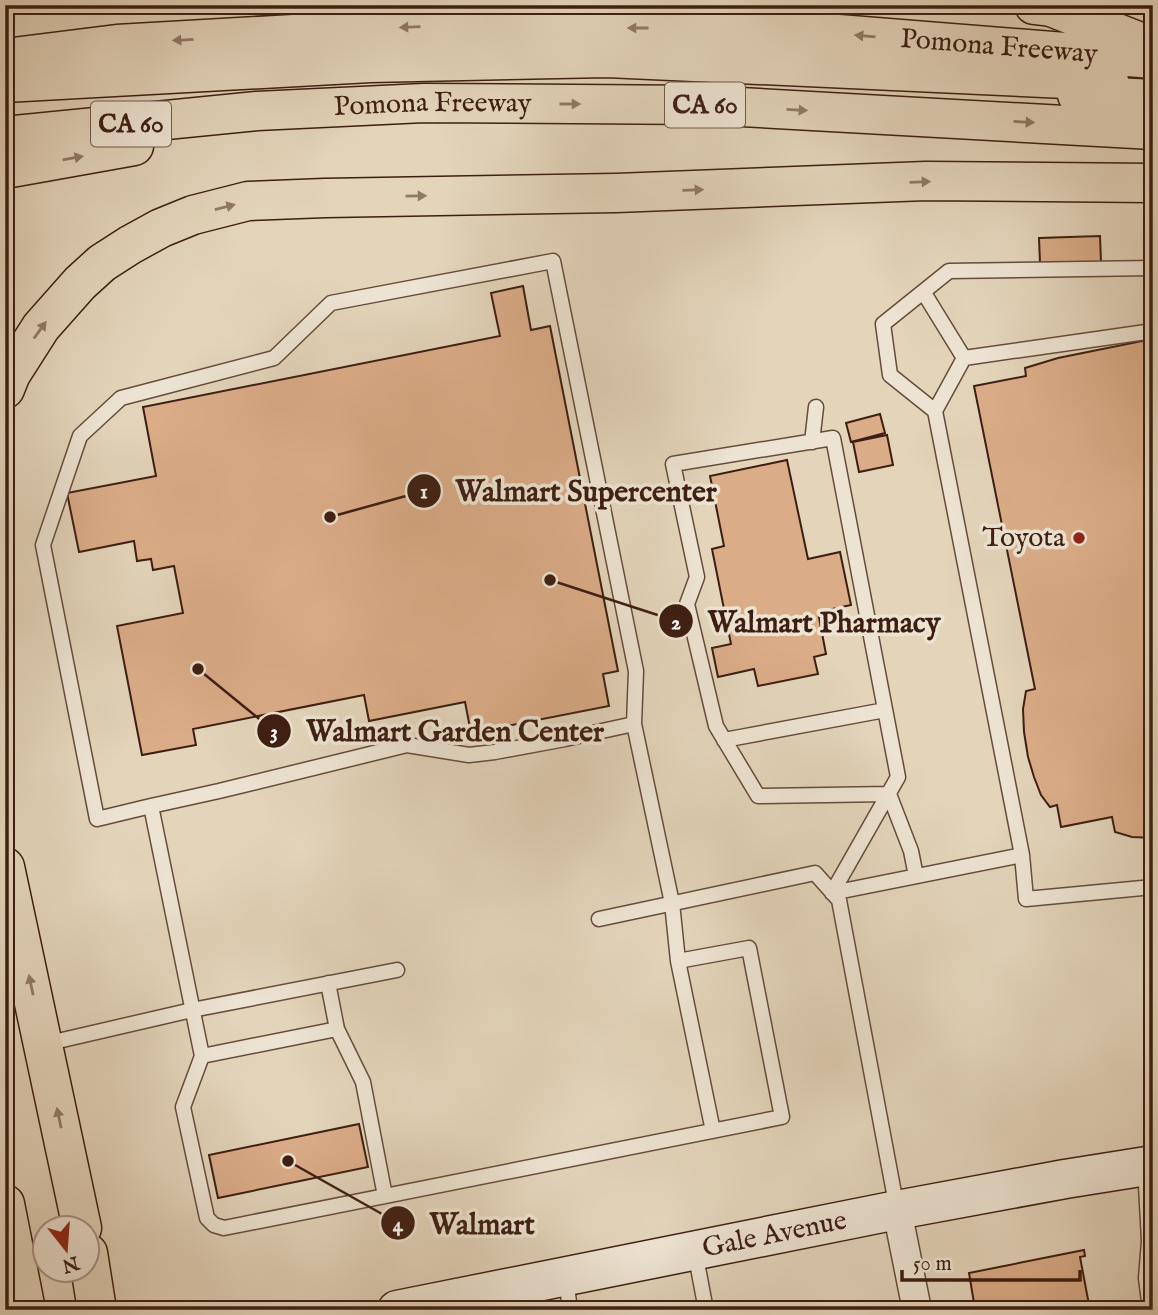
<svg xmlns="http://www.w3.org/2000/svg" width="1158" height="1315" viewBox="0 0 1158 1315" font-family="'IM FELL English',serif">
<rect width="100%" height="100%" fill="#e3d4ba"/>
<filter id="stains"><feTurbulence type="fractalNoise" baseFrequency=".00286" numOctaves="4"/><feColorMatrix values="0 0 0 0 .2 0 0 0 0 .09 0 0 0 0 .02 0 0 0 .5 -.17"/></filter>
<radialGradient id="worn" r=".72"><stop offset=".6" stop-color="#630" stop-opacity="0"/><stop offset="1" stop-color="#630" stop-opacity=".3"/></radialGradient>
<!-- building -->
<path fill="#daac88" stroke="#3d1e12" stroke-width="2" d="M 1100,236 L 1101,262 L 1040,263 L 1039,238 Z
M 523,286 L 531,330 L 550,326 L 618,671 L 603,674 L 609,706 L 471,733 L 465,702 L 369,721 L 364,695 L 193,729 L 196,745 L 142,755 L 117,626 L 183,613 L 174,566 L 153,570 L 151,559 L 137,561 L 134,541 L 79,552 L 67,493 L 156,476 L 143,407 L 500,336 L 491,293 Z
M 1147,340 L 1153,340 L 1153,838 L 1132,837 L 1115,832 L 1112,817 L 1061,827 L 1057,805 L 1050,807 L 1041,795 L 1034,777 L 1028,757 L 1024,732 L 1023,709 L 1026,691 L 1035,689 L 974,386 L 1026,376 L 1025,368 L 1058,358 Z
M 880,414 L 885,433 L 851,442 L 846,423 Z
M 887,435 L 893,465 L 859,472 L 853,442 Z
M 787,460 L 808,559 L 840,552 L 851,605 L 818,612 L 826,654 L 814,657 L 818,674 L 758,686 L 754,669 L 718,677 L 712,648 L 731,644 L 712,549 L 724,546 L 710,476 Z
M 359,1124 L 368,1167 L 218,1198 L 209,1155 Z
M 1084,1250 L 1085,1256 L 1080,1257 L 1090,1310 L 983,1310 L 982,1307 L 975,1309 L 969,1273 Z"/>
<g fill="none" stroke-linecap="round" stroke-linejoin="round">
<!-- service casing -->
<g stroke="#664c3c" stroke-width="17">
<path id="service" d="M 553,261 L 636,671 L 634,724 L 672,903 L 678,961 L 749,948 L 782,1117 L 224,1228 L 214,1225 L 207,1218 L 183,1107 L 202,1056 L 151,806 L 97,819 L 43,545 L 80,436 L 121,398 L 274,358 L 331,303 Z
M 924,293 L 964,358
M 1153,331 L 964,358 L 935,411 L 1022,855 L 1026,899 L 1153,887
M 935,411 L 890,375 L 883,324 L 949,271 L 1153,268
M 812,442 L 816,407
M 724,740 L 885,710
M 151,806 L 219,791 L 407,745 L 469,755 L 495,752 L 565,739 L 634,724
M 832,893 L 898,777 L 833,438 L 673,464 L 697,577 L 687,604 L 716,726 L 758,796 L 889,794 L 911,851 L 916,876
M 832,893 L 1022,855
M 599,919 L 815,873 L 839,900 L 897,1209
M 678,961 L 713,1131
M 328,983 L 337,1029 L 363,1082 L 385,1196
M 45,1044 L 192,1010 L 397,970
M 202,1056 L 337,1029
M 1145,1167 L 1149,1241 L 1146,1278 L 1150,1310
M 695,1252 L 706,1310
M 566,1278 L 570,1310"/>
</g>
<!-- minor casing -->
<g stroke="#664c3c" stroke-width="31">
<path id="minor" d="M 897,1210 L 917,1310"/>
</g>
<!-- secondary casing -->
<g stroke="#3d1e12" stroke-width="41">
<g id="secondary">
<path id="s1" d="M 397,1310 L 897,1210 L 1065,1179 L 1153,1165"/>
</g>
</g>
<!-- primary casing -->
<g stroke="#3d1e12" stroke-width="41">
<path id="primary" d="M 5,867 L 82,1228
M 5,1204 L 26,1310
M 88,1253 L 97,1310"/>
</g>
<!-- motorway casing -->
<g stroke="#3d1e12" stroke-width="41">
<g id="motorway">
<path d="M 1034,5 L 1051,7 L 1153,47"/>
<path id="s2" d="M 5,58 L 117,44 L 414,27 L 763,28 L 1153,59"/>
<path d="M 5,83 L 370,63 L 607,58 L 1109,81"/>
<path d="M 1077,95 L 1153,99"/>
<path id="s3" d="M 5,136 L 257,111 L 424,103 L 705,105 L 1153,130"/>
<path d="M 5,169 L 134,146"/>
<path d="M 5,389 L 11,374 L 41,327 L 80,283 L 102,263 L 130,245 L 161,228 L 193,215 L 248,201 L 325,198 L 616,193 L 926,181 L 1153,183"/>
</g>
</g>
<!-- service -->
<use href="#service" stroke="#ede3d2" stroke-width="14"/>
<!-- minor -->
<use href="#minor" stroke="#ede3d2" stroke-width="28"/>
<!-- secondary -->
<use href="#secondary" stroke="#ede3d2" stroke-width="38"/>
<!-- primary -->
<use href="#primary" stroke="#e3d4ba" stroke-width="38"/>
<!-- motorway -->
<use href="#motorway" stroke="#e3d4ba" stroke-width="38"/>
</g>
<!-- one-way arrows -->
<defs><path id="oneway-solid" d="M-6-.8H1V-3.2L6.5 0L1 3.2V.8H-6Z" transform="scale(1.75)"/></defs>
<g fill="#907966">
<use href="#oneway-solid" transform="translate(410 27) rotate(178)"/>
<use href="#oneway-solid" transform="translate(638 28) rotate(-180)"/>
<use href="#oneway-solid" transform="translate(865 36) rotate(-175)"/>
<use href="#oneway-solid" transform="translate(183 40) rotate(177)"/>
<use href="#oneway-solid" transform="translate(570 104)"/>
<use href="#oneway-solid" transform="translate(797 110) rotate(3)"/>
<use href="#oneway-solid" transform="translate(1024 122) rotate(3)"/>
<use href="#oneway-solid" transform="translate(73 158) rotate(-10)"/>
<use href="#oneway-solid" transform="translate(920 182) rotate(-2)"/>
<use href="#oneway-solid" transform="translate(693 190) rotate(-2)"/>
<use href="#oneway-solid" transform="translate(416 196) rotate(-1)"/>
<use href="#oneway-solid" transform="translate(225 207) rotate(-14)"/>
<use href="#oneway-solid" transform="translate(40 330) rotate(-54)"/>
<use href="#oneway-solid" transform="translate(31 985) rotate(-102)"/>
<use href="#oneway-solid" transform="translate(59 1118) rotate(-102)"/>
</g>
<!-- markers -->
<circle fill="#8f2418" stroke="#ede3d2" stroke-width="2.5" cx="1079" cy="538" r="7"/>
<g text-anchor="middle" dominant-baseline="central" stroke-width="7" stroke-linejoin="round" paint-order="stroke">
<!-- shield labels -->
<g fill="#ede3d2" stroke="#72594c" stroke-width="2">
<rect x="665" y="82.5" width="80" height="45" rx="5"/>
<rect x="91" y="101.5" width="80" height="45" rx="5"/>
</g>
<g font-size="26" font-weight="bold" fill="#3d1e12">
<text x="705" y="105">CA 60</text>
<text x="131" y="124">CA 60</text>
</g>
<!-- street labels -->
<g font-size="28" fill="#3d1e12" stroke="#ede3d2">
<text stroke="none"><textPath href="#s2" startOffset="996">Pomona Freeway</textPath></text>
<text stroke="none"><textPath href="#s3" startOffset="429">Pomona Freeway</textPath></text>
<text stroke="none"><textPath href="#s1" startOffset="385">Gale Avenue</textPath></text>
</g>
<!-- poi labels -->
<g font-size="28" fill="#3d1e12" stroke="#ede3d2" text-anchor="end">
<text x="1065" y="538">Toyota</text>
</g>
</g>
<!-- callouts -->
<path fill="none" stroke="#3d1e12" stroke-width="2.5" d="M330 517L424 491M550 580L676 621M198 669L274 731M288 1161L398 1223"/>
<g fill="#3d1e12" stroke="#ede3d2" stroke-width="2.5">
<circle cx="330" cy="517" r="7"/>
<circle cx="550" cy="580" r="7"/>
<circle cx="198" cy="669" r="7"/>
<circle cx="288" cy="1161" r="7"/>
<circle cx="424" cy="491" r="18"/>
<circle cx="676" cy="621" r="18"/>
<circle cx="274" cy="731" r="18"/>
<circle cx="398" cy="1223" r="18"/>
</g>
<g font-size="21" text-anchor="middle" font-weight="bold" fill="#fff">
<text x="424" y="498">1</text>
<text x="676" y="629">2</text>
<text x="274" y="738">3</text>
<text x="398" y="1231">4</text>
</g>
<g font-size="30" text-anchor="middle" font-weight="bold" fill="#3d1e12" stroke="#ede3d2" stroke-width="7" stroke-linejoin="round" paint-order="stroke">
<text x="586" y="501">Walmart Supercenter</text>
<text x="824" y="632">Walmart Pharmacy</text>
<text x="455" y="741">Walmart Garden Center</text>
<text x="482" y="1234">Walmart</text>
</g>
<!-- margin -->
<rect width="1158" height="1315" fill="none" stroke="#e3d4ba" stroke-width="28"/>
<rect x="7" y="7" width="1144" height="1301" fill="none" stroke="#3d1e12" stroke-width="3.5"/>
<rect x="14" y="14" width="1130" height="1287" fill="none" stroke="#3d1e12" stroke-width="2"/>
<!-- north arrow -->
<g transform="translate(66 1249) rotate(163)"><circle r="33" fill="#ede3d2" stroke="#a79485" stroke-width="2"/>
<path d="M0-5L12 26L0 18L-12 26Z" fill="#8f2418"/>
<text y="-10" font-size="19" font-weight="bold" text-anchor="middle" fill="#3d1e12">N</text>
</g>
<!-- scale -->
<path d="M902 1270v10h178v-10" fill="none" stroke="#3d1e12" stroke-width="3.5"/>
<text x="913" y="1270" font-size="21" fill="#3d1e12" stroke="#ede3d2" stroke-width="5" paint-order="stroke">50 m</text>
<rect width="100%" height="100%" filter="url(#stains)"/>
<rect width="100%" height="100%" fill="url(#worn)"/>
</svg>
